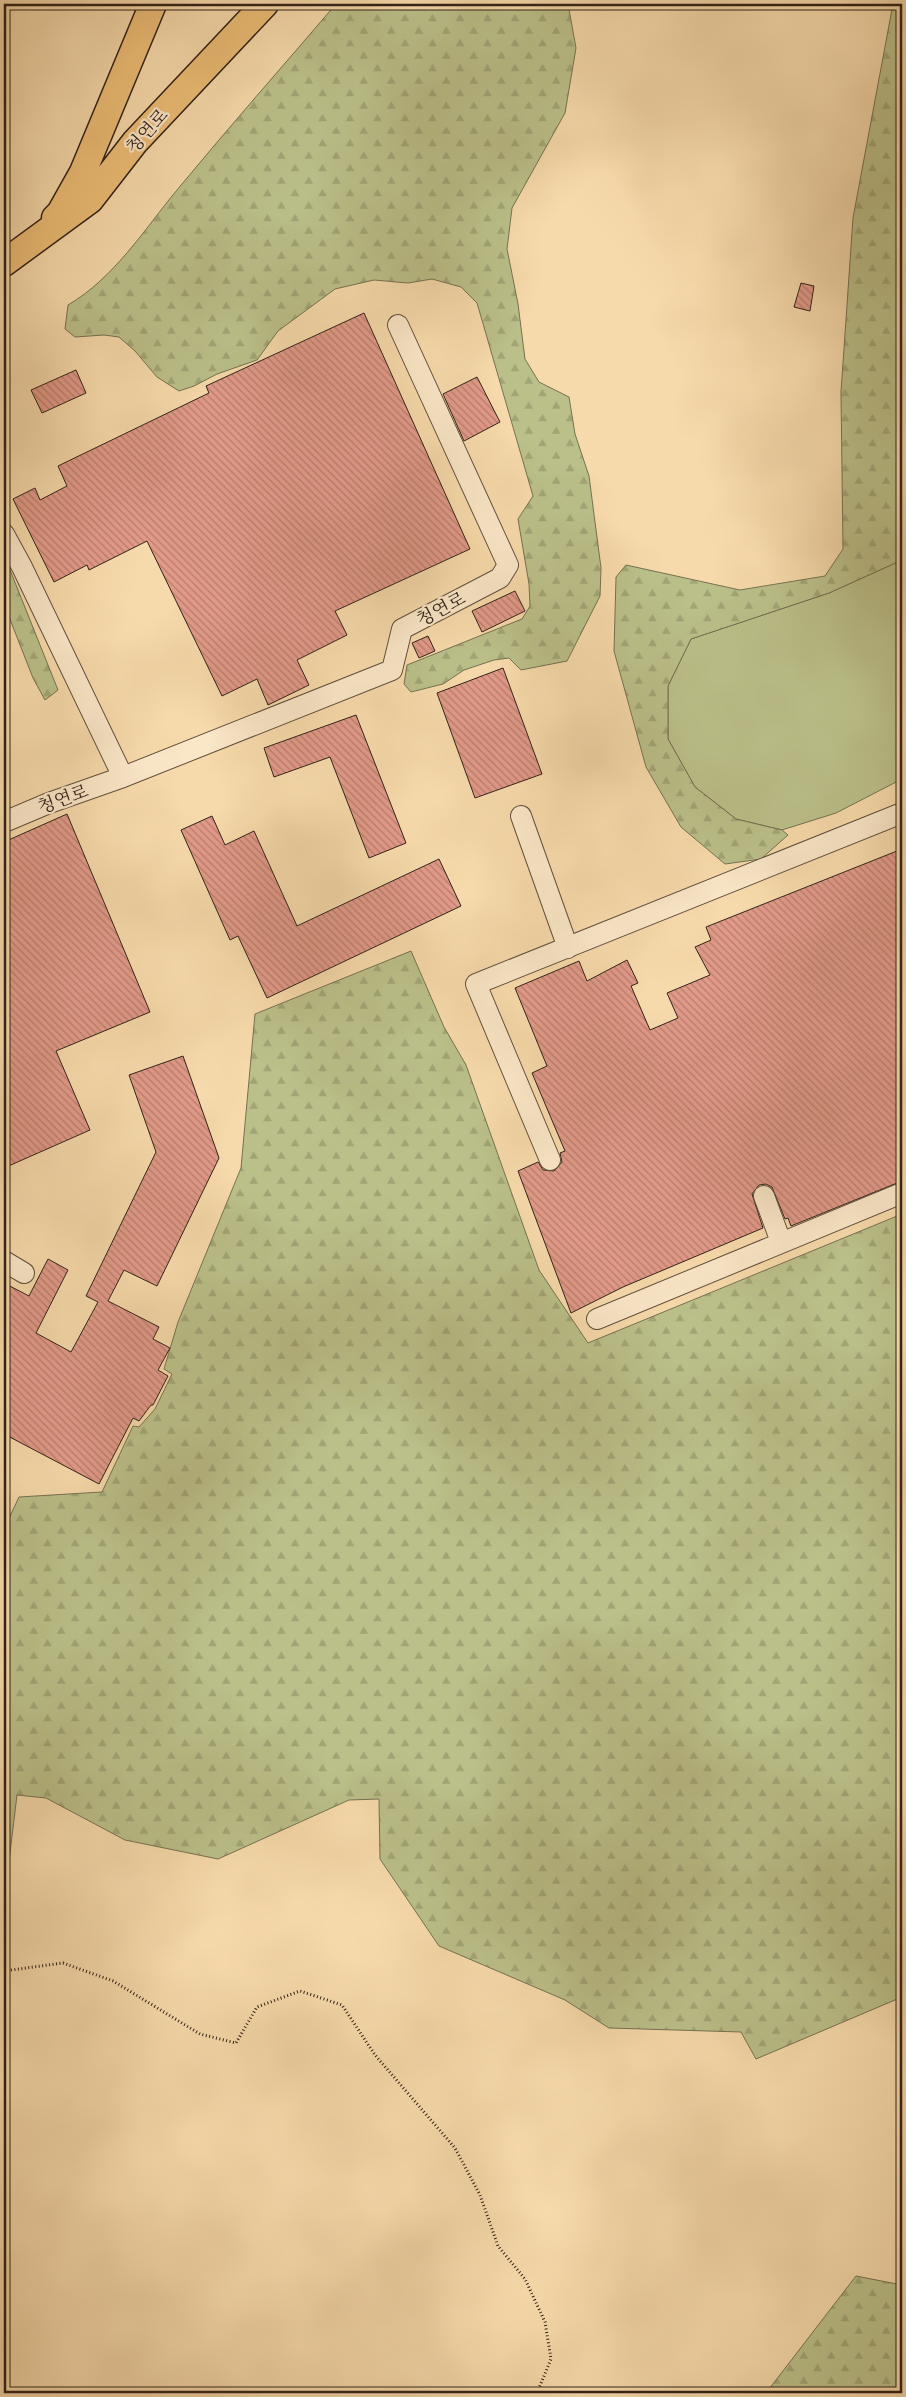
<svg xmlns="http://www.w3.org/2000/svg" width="906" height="2397" viewBox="0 0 906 2397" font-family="Alegreya,'Noto Serif KR',serif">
<defs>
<pattern id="forest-firs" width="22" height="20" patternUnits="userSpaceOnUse" patternTransform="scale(1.25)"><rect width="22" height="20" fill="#bbc08a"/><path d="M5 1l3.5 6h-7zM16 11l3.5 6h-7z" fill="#a1a576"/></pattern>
<pattern id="building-back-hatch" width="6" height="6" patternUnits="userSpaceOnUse" patternTransform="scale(1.25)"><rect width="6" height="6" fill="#e29a89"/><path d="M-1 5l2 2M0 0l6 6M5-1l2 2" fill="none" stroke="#b87d6f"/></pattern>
</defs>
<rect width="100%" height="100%" fill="#f7daab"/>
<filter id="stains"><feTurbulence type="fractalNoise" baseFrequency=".004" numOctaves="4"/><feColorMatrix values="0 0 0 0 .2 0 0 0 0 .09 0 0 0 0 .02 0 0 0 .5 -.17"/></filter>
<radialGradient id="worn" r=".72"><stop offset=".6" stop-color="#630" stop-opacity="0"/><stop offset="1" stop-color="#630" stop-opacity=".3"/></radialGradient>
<!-- grass -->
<path fill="#bbc08a" stroke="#767152" d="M 902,560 L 902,779 L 836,813 L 782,830 L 736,819 L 695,787 L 668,739 L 668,686 L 691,639 L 829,593 Z"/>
<!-- forest -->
<path fill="url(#forest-firs)" stroke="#767152" d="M 336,4 L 568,4 L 576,48 L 565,113 L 512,208 L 507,249 L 518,304 L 525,359 L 539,382 L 569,397 L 575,434 L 589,476 L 601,568 L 600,596 L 567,661 L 521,670 L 509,658 L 494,660 L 464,670 L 443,684 L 411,692 L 404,684 L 407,665 L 522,619 L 530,606 L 529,584 L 518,519 L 533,496 L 477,303 L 461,287 L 432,279 L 408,283 L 374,280 L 335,289 L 278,331 L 257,360 L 217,374 L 194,386 L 179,391 L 157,377 L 135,351 L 119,337 L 104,335 L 75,337 L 65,329 L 68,305 C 114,278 144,230 177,190 C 229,127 283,66 336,4 Z
M 893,4 L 902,4 L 902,560 L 829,593 L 691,639 L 668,686 L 668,739 L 695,787 L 736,819 L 782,830 L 788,835 L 761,859 L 725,864 L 681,827 L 646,767 L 614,651 L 616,577 L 626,565 L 740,590 L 825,576 L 843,549 L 841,392 L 853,218 Z
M 4,555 L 58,690 L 45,700 L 33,678 L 4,604 Z
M 411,951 L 444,1027 L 466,1065 L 539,1270 L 588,1343 L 902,1214 L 902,1997 L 756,2059 L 741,2032 L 609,2028 L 565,2000 L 439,1946 L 380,1859 L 379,1799 L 349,1800 L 218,1859 L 125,1840 L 46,1798 L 17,1795 L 7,1878 L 4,1878 L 4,1529 L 19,1497 L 102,1492 L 133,1426 L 139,1427 L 155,1409 L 172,1374 L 164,1369 L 178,1322 L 241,1168 L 255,1014 Z
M 856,2276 L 902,2285 L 902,2393 L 766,2393 Z"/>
<!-- building -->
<path fill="url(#building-back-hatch)" stroke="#312219" d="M 801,283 L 814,286 L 810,311 L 794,307 Z
M 364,313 L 470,549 L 335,611 L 347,635 L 297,660 L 309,685 L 268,705 L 257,679 L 222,696 L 147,541 L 89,570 L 87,565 L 54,582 L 13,499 L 35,488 L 40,500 L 67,486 L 58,466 L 209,393 L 206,386 Z
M 76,370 L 86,393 L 42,413 L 31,390 Z
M 477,377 L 500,422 L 464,441 L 443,394 Z
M 515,591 L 525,611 L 482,632 L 472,611 Z
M 428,636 L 435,651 L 419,658 L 412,643 Z
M 503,668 L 542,774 L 475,798 L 437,693 Z
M 356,715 L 406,843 L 369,858 L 330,757 L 274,777 L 264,748 Z
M 67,814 L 150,1012 L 56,1051 L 90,1130 L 4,1168 L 4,842 Z
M 212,816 L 225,845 L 254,831 L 297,926 L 439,859 L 461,906 L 267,998 L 238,936 L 230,940 L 181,830 Z
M 902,849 L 902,1181 L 791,1226 L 788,1218 L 785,1219 L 772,1187 L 766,1184 L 759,1185 L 752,1194 L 763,1228 L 623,1287 L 571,1313 L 518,1171 L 538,1162 L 543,1170 L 554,1171 L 562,1162 L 560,1153 L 565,1151 L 532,1073 L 547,1066 L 515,988 L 579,961 L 587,981 L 627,960 L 638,983 L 631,986 L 650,1030 L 678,1018 L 667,993 L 710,975 L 695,947 L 711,940 L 706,927 Z
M 183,1056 L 219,1158 L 157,1286 L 124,1270 L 108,1301 L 159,1327 L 153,1339 L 170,1348 L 158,1370 L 168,1376 L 153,1405 L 151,1405 L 139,1421 L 133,1418 L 99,1484 L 4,1434 L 4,1283 L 29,1296 L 48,1259 L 68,1270 L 36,1333 L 71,1352 L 98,1302 L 86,1296 L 156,1152 L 129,1075 Z"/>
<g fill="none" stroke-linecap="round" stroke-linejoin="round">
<!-- minor casing -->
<g stroke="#62503e" stroke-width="22">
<path id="minor" d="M 4,534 L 22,567 L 123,777 L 49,803 L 4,822
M 123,777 L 392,670 L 402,629 L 500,578 L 508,565 L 398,325
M 521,816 L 568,948
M 550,1160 L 476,984 L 902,813
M 764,1196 L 781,1242
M 4,1261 L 24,1273
M 597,1319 L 902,1193"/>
</g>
<!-- major casing -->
<g stroke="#312219" stroke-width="29">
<path id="major" d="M 55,218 L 60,213 L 83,172 L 153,4
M 4,263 L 90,200 L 135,142 L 265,4"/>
</g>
<!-- path -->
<path stroke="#312219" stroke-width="3" stroke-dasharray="1 2.5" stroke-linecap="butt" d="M 4,1971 L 63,1963 L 113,1981 L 200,2034 L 236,2043 L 257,2007 L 300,1991 L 342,2005 L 375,2055 L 455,2148 L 480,2195 L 498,2246 L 525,2279 L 545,2322 L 551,2359 L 537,2393"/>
<!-- minor -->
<use href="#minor" stroke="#fae7c8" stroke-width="20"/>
<!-- major -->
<use href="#major" stroke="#ecbd76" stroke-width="26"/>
</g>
<g text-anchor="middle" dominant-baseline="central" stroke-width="4.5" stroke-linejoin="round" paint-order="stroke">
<!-- street labels -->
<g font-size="18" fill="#312219" stroke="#fae7c8">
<text transform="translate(147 131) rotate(-48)">청연로</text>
<text transform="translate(441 609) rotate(-28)">청연로</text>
<text transform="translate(63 799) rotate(-20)">청연로</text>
</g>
</g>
<!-- margin -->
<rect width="906" height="2397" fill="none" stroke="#f7daab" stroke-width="20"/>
<rect x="5" y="5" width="896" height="2387" fill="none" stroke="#312219" stroke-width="2.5"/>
<rect x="10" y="10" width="886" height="2377" fill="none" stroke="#312219"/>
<rect width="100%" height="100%" filter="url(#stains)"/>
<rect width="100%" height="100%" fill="url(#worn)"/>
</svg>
